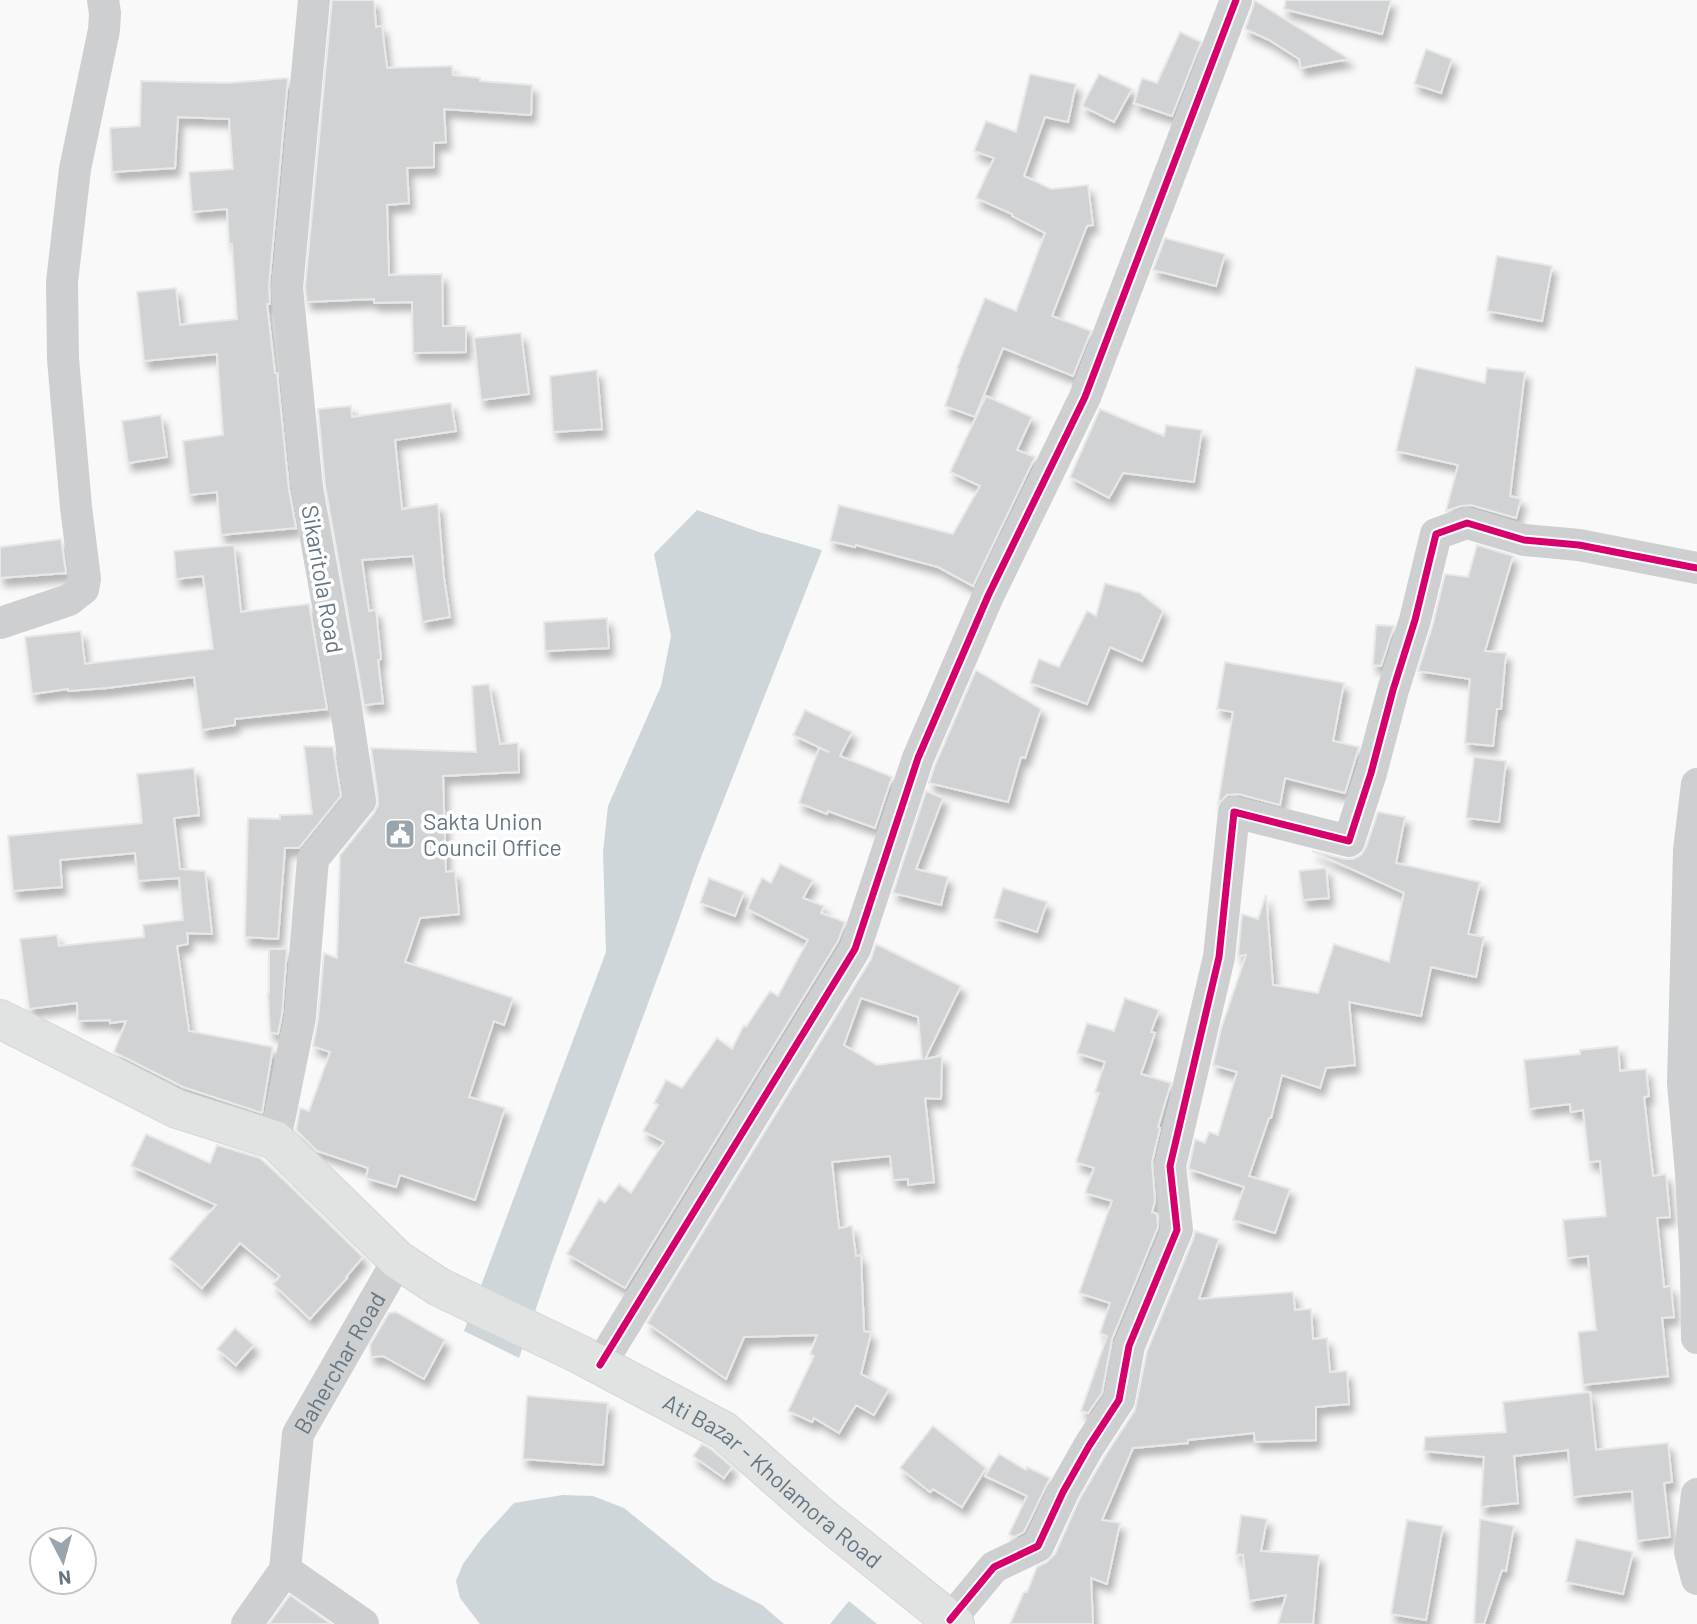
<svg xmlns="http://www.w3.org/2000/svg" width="1697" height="1624" viewBox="0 0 1697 1624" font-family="Barlow,sans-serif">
<defs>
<filter id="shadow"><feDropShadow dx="4.5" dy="8" stdDeviation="3.5" flood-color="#0004"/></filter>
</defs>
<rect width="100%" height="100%" fill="#f9f9f9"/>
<!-- water -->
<path fill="#ced6d9" d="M 697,510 L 759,532 L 822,550 L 698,865 L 673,936 L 552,1262 L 519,1358 L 464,1331 L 606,952 L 603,852 L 608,806 L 661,686 L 671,636 L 654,554 Z
M 563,1495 L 593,1496 L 624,1508 L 713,1580 L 762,1605 L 784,1624 L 480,1624 L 460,1598 L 456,1581 L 463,1564 L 482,1538 L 514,1503 Z
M 849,1601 L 877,1624 L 830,1624 Z"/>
<!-- building -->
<path fill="#d0d2d3" stroke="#e8e8e8" stroke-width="2" fill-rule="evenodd" filter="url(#shadow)" d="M 332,0 L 374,0 L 376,27 L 382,26 L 387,68 L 452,66 L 453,75 L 480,78 L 480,81 L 532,85 L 531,115 L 444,109 L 446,142 L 434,143 L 434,167 L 407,168 L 409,203 L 387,205 L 389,275 L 442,274 L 443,326 L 466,326 L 466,352 L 413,353 L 412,302 L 374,303 L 374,299 L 307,302 L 305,288 Z
M 1254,0 L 1349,59 L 1301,68 L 1299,59 L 1269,40 L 1245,29 L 1253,7 Z
M 1286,0 L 1391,0 L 1382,34 L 1284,9 Z
M 1180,32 L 1201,42 L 1172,116 L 1134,103 L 1142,78 L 1157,83 Z
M 1426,49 L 1452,59 L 1441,93 L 1414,84 Z
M 1030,74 L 1076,84 L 1068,122 L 1045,117 L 1024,176 L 1051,189 L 1088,185 L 1093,225 L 1087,226 L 1052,316 L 1091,331 L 1073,376 L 1003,348 L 975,417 L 945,406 L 958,369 L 957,368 L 985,298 L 1016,311 L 1045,233 L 1012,216 L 1012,214 L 976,198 L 994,158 L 974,151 L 986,121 L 1016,132 Z
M 1099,74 L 1132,89 L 1114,122 L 1082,106 Z
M 288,78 L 269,286 L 270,304 L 267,304 L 275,373 L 277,373 L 289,490 L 296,528 L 221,535 L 217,492 L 189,495 L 183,441 L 223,435 L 217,354 L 144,361 L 137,292 L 176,288 L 180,325 L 237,319 L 232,244 L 229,244 L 227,209 L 192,212 L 189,172 L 233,169 L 229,119 L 178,117 L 175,168 L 112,172 L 110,128 L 140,126 L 141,81 L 228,83 Z
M 1165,238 L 1225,254 L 1216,286 L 1153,270 Z
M 1497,256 L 1552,266 L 1542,321 L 1487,311 Z
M 521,333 L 529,394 L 481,400 L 474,338 Z
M 1416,367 L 1485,383 L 1487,368 L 1525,372 L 1510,496 L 1521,499 L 1516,518 L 1471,505 L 1461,506 L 1446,511 L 1458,465 L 1396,451 Z
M 597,370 L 602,429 L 553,432 L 550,376 Z
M 986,396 L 1032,417 L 1017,450 L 1035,457 L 973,586 L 938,567 L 856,545 L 855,547 L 830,541 L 839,505 L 953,534 L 980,486 L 950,472 Z
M 451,403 L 456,431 L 395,440 L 402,509 L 438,504 L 444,578 L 450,617 L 422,622 L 413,556 L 362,560 L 369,611 L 376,610 L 381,659 L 378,660 L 383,703 L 364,705 L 325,485 L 318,409 L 351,406 L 352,417 Z
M 1100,409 L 1164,436 L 1166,425 L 1202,430 L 1194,482 L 1123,473 L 1109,498 L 1070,477 Z
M 161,415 L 167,457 L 128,463 L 122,421 Z
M 61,539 L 66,573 L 0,578 L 0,547 Z
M 234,545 L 241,612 L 309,604 L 327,709 L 235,719 L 235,725 L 202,730 L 194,677 L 107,688 L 68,691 L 68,689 L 32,694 L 25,637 L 81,631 L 85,664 L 213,649 L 203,576 L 176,579 L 174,551 Z
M 1477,545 L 1513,556 L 1485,651 L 1506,653 L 1501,709 L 1497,709 L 1493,746 L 1465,743 L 1470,679 L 1418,671 L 1433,624 L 1445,574 L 1468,577 Z
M 1105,583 L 1140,593 L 1163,611 L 1142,661 L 1110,647 L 1087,704 L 1030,683 L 1039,659 L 1059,667 L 1087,611 L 1096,616 Z
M 607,618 L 609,648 L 545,651 L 544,622 Z
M 1376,625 L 1394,626 L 1381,666 L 1373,665 Z
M 1225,662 L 1344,683 L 1333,741 L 1359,747 L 1345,793 L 1285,778 L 1280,805 L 1238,794 L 1227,795 L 1218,804 L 1233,712 L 1217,709 Z
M 976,670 L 1041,709 L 1025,758 L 1021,757 L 1008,802 L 929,783 L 935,765 Z
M 489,684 L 500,744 L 518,743 L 519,772 L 443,776 L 446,872 L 455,871 L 459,914 L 420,918 L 405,962 L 513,998 L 504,1025 L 494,1021 L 469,1097 L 505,1108 L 475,1200 L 400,1175 L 396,1187 L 366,1178 L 368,1168 L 317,1151 L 296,1130 L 300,1108 L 309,1111 L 330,1052 L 313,1046 L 318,1019 L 324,953 L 337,958 L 340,855 L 374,813 L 378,805 L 378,798 L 371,748 L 476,752 L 472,686 Z
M 805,710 L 852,732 L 840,756 L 892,777 L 875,828 L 828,811 L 827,814 L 799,803 L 819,748 L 829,752 L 793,735 Z
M 304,746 L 333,747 L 341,796 L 299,848 L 285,848 L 278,939 L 245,937 L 248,818 L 280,819 L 280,815 L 312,814 Z
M 1474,757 L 1506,761 L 1499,822 L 1466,818 Z
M 194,768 L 199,815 L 174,818 L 180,869 L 205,871 L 212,934 L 187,933 L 188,944 L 177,946 L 189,1031 L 273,1047 L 262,1113 L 183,1087 L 114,1052 L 126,1021 L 110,1023 L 110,1020 L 78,1021 L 77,1003 L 29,1009 L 20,939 L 57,935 L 59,946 L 144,937 L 143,925 L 183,920 L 179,878 L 138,881 L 135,853 L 60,860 L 62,887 L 13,891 L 8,836 L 142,823 L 137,774 Z
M 926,791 L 943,798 L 916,869 L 948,877 L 941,905 L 893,893 Z
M 1378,812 L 1405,817 L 1396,863 L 1480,882 L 1468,934 L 1484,937 L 1476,977 L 1431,967 L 1421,1016 L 1349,1002 L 1355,1065 L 1326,1068 L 1320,1088 L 1282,1075 L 1271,1118 L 1269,1118 L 1249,1176 L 1290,1189 L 1275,1233 L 1233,1220 L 1244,1187 L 1189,1169 L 1189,1167 L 1195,1139 L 1205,1143 L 1209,1132 L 1218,1135 L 1237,1072 L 1213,1065 L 1221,1029 L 1246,955 L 1238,956 L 1242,914 L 1258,919 L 1266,895 L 1273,985 L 1318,993 L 1334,944 L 1389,962 L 1404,893 L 1312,851 L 1345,859 L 1353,859 L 1361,855 L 1366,847 Z
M 780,864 L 813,880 L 803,898 L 824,906 L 821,913 L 845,922 L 838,941 L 625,1288 L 567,1254 L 599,1199 L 605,1203 L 619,1184 L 631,1193 L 664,1142 L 643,1131 L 658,1105 L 654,1103 L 666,1080 L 682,1088 L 717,1038 L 732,1049 L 744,1025 L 746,1027 L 770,991 L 778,996 L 808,940 L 747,909 L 762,878 L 771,883 Z
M 1326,868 L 1329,898 L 1303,900 L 1299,871 Z
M 709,878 L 744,892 L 735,916 L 700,903 Z
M 1003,888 L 1047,902 L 1037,932 L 994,918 Z
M 876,944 L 961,986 L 925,1059 L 942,1056 L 941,1099 L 925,1098 L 934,1182 L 908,1185 L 908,1179 L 893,1180 L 890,1156 L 832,1162 L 839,1228 L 852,1226 L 856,1256 L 861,1255 L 864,1331 L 871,1333 L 861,1374 L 889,1389 L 874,1415 L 856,1405 L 839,1433 L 814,1418 L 812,1422 L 788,1411 L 814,1356 L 810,1354 L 817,1335 L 744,1337 L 726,1379 L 647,1323 L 871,959 ZM 861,998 L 918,1017 L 922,1059 L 877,1065 L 844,1045 Z
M 269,949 L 287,949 L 282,1014 L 278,1034 L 270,1032 L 268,993 L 269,993 Z
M 1125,998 L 1159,1010 L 1151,1032 L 1155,1033 L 1141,1074 L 1171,1083 L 1158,1127 L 1160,1128 L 1152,1162 L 1155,1201 L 1152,1212 L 1157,1214 L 1158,1227 L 1112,1339 L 1102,1393 L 1088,1413 L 1081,1411 L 1107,1336 L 1100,1333 L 1110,1303 L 1079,1293 L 1112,1201 L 1085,1193 L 1094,1168 L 1076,1162 L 1099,1093 L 1095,1092 L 1105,1062 L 1077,1053 L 1087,1023 L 1114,1031 Z
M 1618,1046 L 1620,1071 L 1646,1069 L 1649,1096 L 1644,1097 L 1653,1176 L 1666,1174 L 1670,1217 L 1657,1218 L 1664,1287 L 1671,1286 L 1674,1317 L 1662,1318 L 1668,1376 L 1583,1385 L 1578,1332 L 1596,1330 L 1588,1256 L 1567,1258 L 1563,1220 L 1606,1216 L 1600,1161 L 1589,1162 L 1583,1110 L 1571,1112 L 1570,1104 L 1529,1109 L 1524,1060 L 1580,1054 L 1580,1050 Z
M 146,1134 L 210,1163 L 217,1145 L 260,1158 L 284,1180 L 363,1257 L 346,1277 L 347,1278 L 310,1319 L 273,1284 L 280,1276 L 240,1243 L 202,1288 L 169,1259 L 216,1205 L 131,1166 Z
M 1195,1231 L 1219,1239 L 1199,1299 L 1293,1292 L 1295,1310 L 1311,1309 L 1313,1339 L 1327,1338 L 1330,1372 L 1347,1371 L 1349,1404 L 1316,1407 L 1316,1440 L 1255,1442 L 1254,1433 L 1188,1440 L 1188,1443 L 1133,1448 L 1102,1520 L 1120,1523 L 1107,1584 L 1091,1578 L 1093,1624 L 1010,1624 L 1024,1592 L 1027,1592 L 1037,1567 L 1047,1562 L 1055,1554 L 1079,1500 L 1105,1456 L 1135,1410 L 1147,1351 L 1194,1237 Z
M 396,1312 L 445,1340 L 424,1379 L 383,1356 L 371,1357 L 370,1345 L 389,1313 Z
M 235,1328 L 254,1345 L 236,1365 L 217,1349 Z
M 1590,1392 L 1596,1450 L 1668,1443 L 1672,1482 L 1664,1483 L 1670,1537 L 1637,1541 L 1632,1491 L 1573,1497 L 1568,1450 L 1514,1456 L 1518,1503 L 1481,1507 L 1484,1457 L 1424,1451 L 1425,1437 L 1506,1432 L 1503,1402 Z
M 527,1396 L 608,1403 L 603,1465 L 523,1459 Z
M 933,1426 L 986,1468 L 962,1507 L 933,1489 L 930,1492 L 900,1468 Z
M 702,1444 L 711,1449 L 732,1467 L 724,1478 L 693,1456 Z
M 999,1454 L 1026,1470 L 1027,1467 L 1050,1478 L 1024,1532 L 1014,1537 L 1009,1534 L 1027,1496 L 985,1476 Z
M 1241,1515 L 1267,1519 L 1261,1551 L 1319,1555 L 1313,1624 L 1278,1624 L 1286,1595 L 1249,1601 L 1243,1555 L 1236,1554 Z
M 1480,1519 L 1514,1526 L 1506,1571 L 1502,1570 L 1484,1624 L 1474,1624 Z
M 1407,1520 L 1443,1526 L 1426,1620 L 1391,1614 Z
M 1576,1539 L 1633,1552 L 1623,1594 L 1566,1582 Z
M 290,1595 L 331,1624 L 269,1624 Z"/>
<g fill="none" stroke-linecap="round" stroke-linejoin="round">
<!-- secondary casing -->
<g stroke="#d5d6d7" stroke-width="40">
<g id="secondary">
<path id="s2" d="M 0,1019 L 177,1109 L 275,1140 L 398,1260 L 439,1287 L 579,1354 L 724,1431 L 817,1513 L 955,1624"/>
</g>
</g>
<!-- street -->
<g stroke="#cecfd0" stroke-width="32">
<path d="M 0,623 L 69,600 L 83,589 L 85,579 L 76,507 L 63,359 L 62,282 L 75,169 L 104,30 L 105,13 L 103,0"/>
<path d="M 1697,784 L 1689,850 L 1683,1083 L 1691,1173 L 1696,1265 L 1697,1338"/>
<path d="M 275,1140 L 300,1017 L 313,859 L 360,801 L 343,689 L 307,488 L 287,288 L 314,0"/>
<path d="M 600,1365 L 855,949 L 918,758 L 988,596 L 1085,397 L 1236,0"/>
<path d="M 1697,1494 L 1690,1552 L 1697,1579"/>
<path d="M 285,1570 L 363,1624"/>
<path d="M 950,1620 L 994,1567 L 1038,1546 L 1063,1492 L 1089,1446 L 1119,1400 L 1129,1346 L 1177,1230 L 1170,1166 L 1219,957 L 1234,812 L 1349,841 L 1371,773 L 1393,690 L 1415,620 L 1436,534 L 1467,523 L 1524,540 L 1579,545 L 1697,568"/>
<path id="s1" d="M 247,1624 L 285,1570 L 298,1434 L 398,1260"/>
</g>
<!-- secondary -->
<use href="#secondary" stroke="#e1e2e2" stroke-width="38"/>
<!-- cycleway casing -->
<g stroke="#fff" stroke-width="11">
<path id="cycleway" d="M 600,1365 L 855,949 L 918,758 L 988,596 L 1085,397 L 1236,0
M 950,1620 L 994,1567 L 1038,1546 L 1063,1492 L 1089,1446 L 1119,1400 L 1129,1346 L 1177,1230 L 1170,1166 L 1219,957 L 1234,812 L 1349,841 L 1371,773 L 1393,690 L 1415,620 L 1436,534 L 1467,523 L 1524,540 L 1579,545 L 1697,568"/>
</g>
<!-- cycleway -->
<use href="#cycleway" stroke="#d6006c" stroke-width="7"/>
</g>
<!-- icons -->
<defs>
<g id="civic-square" transform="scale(1.575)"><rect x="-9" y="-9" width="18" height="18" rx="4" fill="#99a4ac" stroke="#fff"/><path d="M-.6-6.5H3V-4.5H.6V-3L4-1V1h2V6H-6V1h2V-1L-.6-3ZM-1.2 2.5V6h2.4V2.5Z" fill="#fff"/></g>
</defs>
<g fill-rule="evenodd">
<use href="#civic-square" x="400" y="834"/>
</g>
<g text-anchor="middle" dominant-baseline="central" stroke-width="7" stroke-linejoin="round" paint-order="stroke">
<!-- street labels -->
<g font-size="23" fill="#657683" stroke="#fff">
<text transform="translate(323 579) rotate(80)">Sikaritola Road</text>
<text stroke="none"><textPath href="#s1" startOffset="285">Baherchar Road</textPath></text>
<text stroke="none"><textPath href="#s2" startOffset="910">Ati Bazar - Kholamora Road</textPath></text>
</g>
<!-- poi labels -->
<g font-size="23" fill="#657683" stroke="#fff" text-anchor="start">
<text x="423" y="821">Sakta Union<tspan x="423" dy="26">Council Office</tspan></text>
</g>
</g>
<!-- north arrow -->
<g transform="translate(63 1561) rotate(174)"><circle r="33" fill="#ffffff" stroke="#c1c8cd" stroke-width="2"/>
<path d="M0-5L12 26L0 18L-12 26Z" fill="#99a4ac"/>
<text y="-10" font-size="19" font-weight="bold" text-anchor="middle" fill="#657683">N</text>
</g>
</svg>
